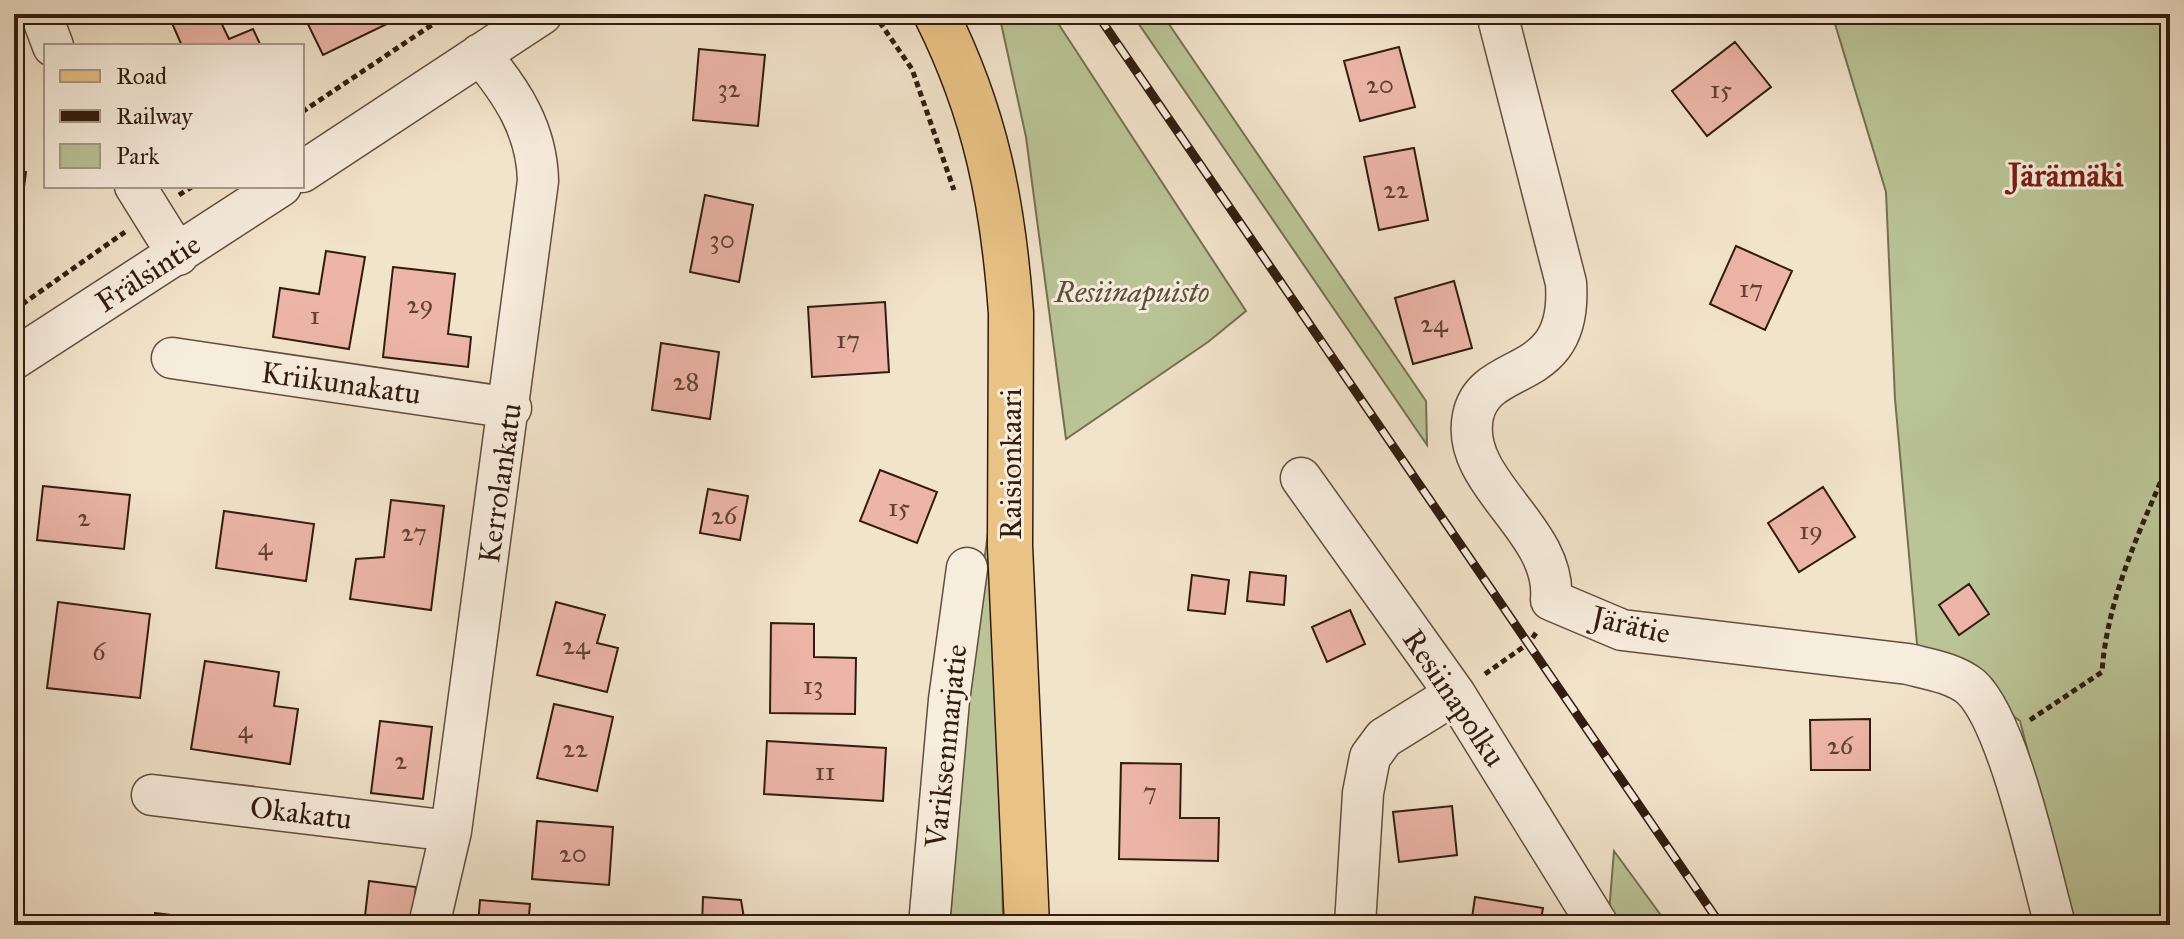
<svg xmlns="http://www.w3.org/2000/svg" width="2184" height="939" viewBox="0 0 2184 939" font-family="'IM FELL Great Primer',serif">
<rect width="100%" height="100%" fill="#f2e3cb"/>
<filter id="stains"><feTurbulence type="fractalNoise" baseFrequency=".0025" numOctaves="4"/><feColorMatrix values="0 0 0 0 .2 0 0 0 0 .09 0 0 0 0 .02 0 0 0 .5 -.17"/></filter>
<radialGradient id="worn" r=".72"><stop offset=".6" stop-color="#630" stop-opacity="0"/><stop offset="1" stop-color="#630" stop-opacity=".3"/></radialGradient>
<!-- green -->
<path fill="#bac497" stroke="#767053" stroke-width="2" d="M 999,14 L 1052,14 L 1246,311 L 1208,342 L 1066,439 L 1026,137 Z
M 1132,14 L 1162,14 L 1426,401 L 1427,445 Z
M 1832,14 L 2170,14 L 2170,925 L 2073,925 L 2020,721 L 1917,644 L 1895,399 L 1886,192 Z
M 991,511 L 999,683 L 1003,925 L 950,925 L 964,708 Z
M 1614,851 L 1668,925 L 1608,925 Z"/>
<!-- building -->
<path fill="#ecb5a7" stroke="#321c0f" stroke-width="2" d="M 142,14 L 160,14 L 145,21 Z
M 168,14 L 217,14 L 229,39 L 253,29 L 261,46 L 182,46 Z
M 303,14 L 392,14 L 395,20 L 323,55 Z
M 1735,42 L 1771,87 L 1707,136 L 1672,91 Z
M 1399,47 L 1415,107 L 1360,121 L 1344,61 Z
M 699,49 L 765,55 L 758,126 L 693,120 Z
M 1414,148 L 1428,220 L 1379,230 L 1364,157 Z
M 14,170 L 26,172 L 18,231 L 14,231 Z
M 705,195 L 753,205 L 739,282 L 690,272 Z
M 1736,246 L 1792,271 L 1765,330 L 1710,304 Z
M 326,251 L 365,257 L 349,349 L 273,337 L 280,288 L 319,294 Z
M 393,267 L 455,274 L 448,334 L 471,337 L 468,367 L 383,357 Z
M 1454,281 L 1472,348 L 1413,364 L 1395,298 Z
M 885,302 L 889,372 L 812,377 L 808,307 Z
M 661,343 L 719,352 L 710,419 L 652,410 Z
M 880,470 L 937,492 L 917,543 L 860,521 Z
M 43,486 L 130,495 L 124,549 L 37,540 Z
M 1823,487 L 1855,537 L 1799,572 L 1768,523 Z
M 708,489 L 748,496 L 740,540 L 700,533 Z
M 391,500 L 444,506 L 431,610 L 350,599 L 356,559 L 384,557 Z
M 224,511 L 314,524 L 306,581 L 216,568 Z
M 1250,572 L 1286,576 L 1284,605 L 1247,601 Z
M 1192,575 L 1229,580 L 1225,614 L 1188,610 Z
M 1969,584 L 1989,614 L 1959,635 L 1939,605 Z
M 58,602 L 150,614 L 140,698 L 47,688 Z
M 556,602 L 605,615 L 597,643 L 618,648 L 607,692 L 537,675 Z
M 1350,610 L 1365,644 L 1327,662 L 1312,627 Z
M 771,623 L 814,624 L 814,657 L 856,658 L 855,714 L 770,713 Z
M 205,661 L 279,672 L 274,706 L 298,709 L 290,764 L 191,749 Z
M 554,704 L 613,717 L 597,791 L 537,778 Z
M 1870,719 L 1870,770 L 1811,770 L 1810,720 Z
M 380,721 L 432,727 L 423,799 L 371,793 Z
M 767,741 L 886,748 L 883,801 L 764,794 Z
M 1121,763 L 1181,764 L 1180,818 L 1219,818 L 1218,861 L 1119,859 Z
M 1452,806 L 1457,855 L 1399,862 L 1393,812 Z
M 537,821 L 613,827 L 609,885 L 532,879 Z
M 369,881 L 416,887 L 411,925 L 364,925 Z
M 703,897 L 741,900 L 744,918 L 789,921 L 789,925 L 702,925 Z
M 1475,897 L 1543,908 L 1540,925 L 1471,925 Z
M 480,900 L 530,904 L 528,925 L 478,925 Z
M 155,913 L 212,920 L 211,925 L 153,925 Z"/>
<g fill="none" stroke-linecap="round" stroke-linejoin="round">
<!-- minor casing -->
<g stroke="#624e3e" stroke-width="43">
<path id="minor" d="M 41,14 L 53,46
M 1497,14 L 1566,283 C 1573,387 1485,357 1473,416 C 1459,483 1558,529 1551,600 L 1622,630 L 1908,664 C 1928,669 1954,673 1971,687 C 2009,722 2040,871 2055,925
M 302,172 L 542,14
M 135,186 L 178,255
M 172,358 L 511,408
M 14,359 L 281,186
M 1301,478 L 1455,694 L 1598,925
M 152,795 L 451,831
M 429,925 L 451,831 L 538,181 C 537,130 512,92 480,54
M 929,925 L 949,700 L 967,568
M 1355,925 L 1363,793 L 1370,757 L 1384,738 L 1455,694"/>
</g>
<!-- major casing -->
<g stroke="#321c0f" stroke-width="47">
<path id="major" d="M 936,14 C 986,114 1003,203 1011,313 L 1010,546 L 1027,925"/>
</g>
<!-- path -->
<path stroke="#321c0f" stroke-width="5" stroke-dasharray="6 4" stroke-linecap="butt" d="M 874,14 L 912,69 L 954,190
M 302,112 L 448,14
M 179,195 L 193,186
M 14,310 L 125,232
M 1485,674 L 1529,643 L 1536,633
M 2030,720 L 2102,672 C 2107,598 2141,528 2170,460"/>
<!-- minor -->
<use href="#minor" stroke="#f7eddd" stroke-width="40"/>
<!-- major -->
<use href="#major" stroke="#e9c286" stroke-width="44"/>
<!-- rail casing -->
<g stroke="#321c0f" stroke-width="9">
<path id="rail" d="M 1097,14 L 1721,925"/>
</g>
<!-- rail -->
<use href="#rail" stroke="#f7eddd" stroke-width="6" stroke-dasharray="18" stroke-linecap="butt"/>
</g>
<g text-anchor="middle" dominant-baseline="central" stroke-width="6" stroke-linejoin="round" paint-order="stroke">
<!-- number labels -->
<g font-size="26" fill="#604235">
<text x="1380" y="84">20</text>
<text x="729" y="88">32</text>
<text x="1721" y="89">15</text>
<text x="1396" y="189">22</text>
<text x="722" y="239">30</text>
<text x="1751" y="288">17</text>
<text x="420" y="304">29</text>
<text x="315" y="315">1</text>
<text x="1434" y="323">24</text>
<text x="848" y="339">17</text>
<text x="686" y="381">28</text>
<text x="899" y="507">15</text>
<text x="724" y="515">26</text>
<text x="84" y="517">2</text>
<text x="1811" y="530">19</text>
<text x="414" y="532">27</text>
<text x="265" y="546">4</text>
<text x="576" y="645">24</text>
<text x="99" y="651">6</text>
<text x="813" y="685">13</text>
<text x="245" y="729">4</text>
<text x="1840" y="745">26</text>
<text x="575" y="748">22</text>
<text x="401" y="760">2</text>
<text x="825" y="771">11</text>
<text x="1150" y="791">7</text>
<text x="573" y="853">20</text>
</g>
<!-- street labels -->
<g font-size="30" fill="#321c0f" stroke="#f7eddd">
<text transform="translate(148 273) rotate(-33)">Frälsintie</text>
<text transform="translate(341 383) rotate(8)">Kriikunakatu</text>
<text transform="translate(1011 464) rotate(-90)">Raisionkaari</text>
<text transform="translate(500 483) rotate(-82)">Kerrolankatu</text>
<text transform="translate(1631 625) rotate(13)">Järätie</text>
<text transform="translate(1454 698) rotate(56)">Resiinapolku</text>
<text transform="translate(946 746) rotate(-84)">Variksenmarjatie</text>
<text transform="translate(301 813) rotate(7)">Okakatu</text>
</g>
<!-- park labels -->
<g font-size="30" font-style="italic" fill="#5b4e38" stroke="#f7eddd">
<text x="1132" y="292">Resiinapuisto</text>
</g>
<!-- neighbourhood labels -->
<g font-size="32" font-weight="bold" fill="#7a1f14" stroke="#f7eddd">
<text x="2066" y="175">Järämäki</text>
</g>
</g>
<!-- margin -->
<rect width="2184" height="939" fill="none" stroke="#f2e3cb" stroke-width="48"/>
<rect x="16" y="16" width="2152" height="907" fill="none" stroke="#321c0f" stroke-width="4"/>
<rect x="24" y="24" width="2136" height="891" fill="none" stroke="#321c0f" stroke-width="2"/>
<!-- legend -->
<rect x="44" y="44" width="260" height="144" fill="#f7eddd" stroke="#a8998b" stroke-width="2"/>
<rect x="60" y="70" width="40" height="12" fill="#e9c286" stroke="#a8998b" stroke-width="2"/>
<text x="116" y="84" font-size="24" fill="#321c0f">Road</text>
<rect x="60" y="110" width="40" height="12" fill="#321c0f" stroke="#a8998b" stroke-width="2"/>
<text x="116" y="124" font-size="24" fill="#321c0f">Railway</text>
<rect x="60" y="144" width="40" height="24" fill="#bac497" stroke="#a8998b" stroke-width="2"/>
<text x="116" y="164" font-size="24" fill="#321c0f">Park</text>
<rect width="100%" height="100%" filter="url(#stains)"/>
<rect width="100%" height="100%" fill="url(#worn)"/>
</svg>
